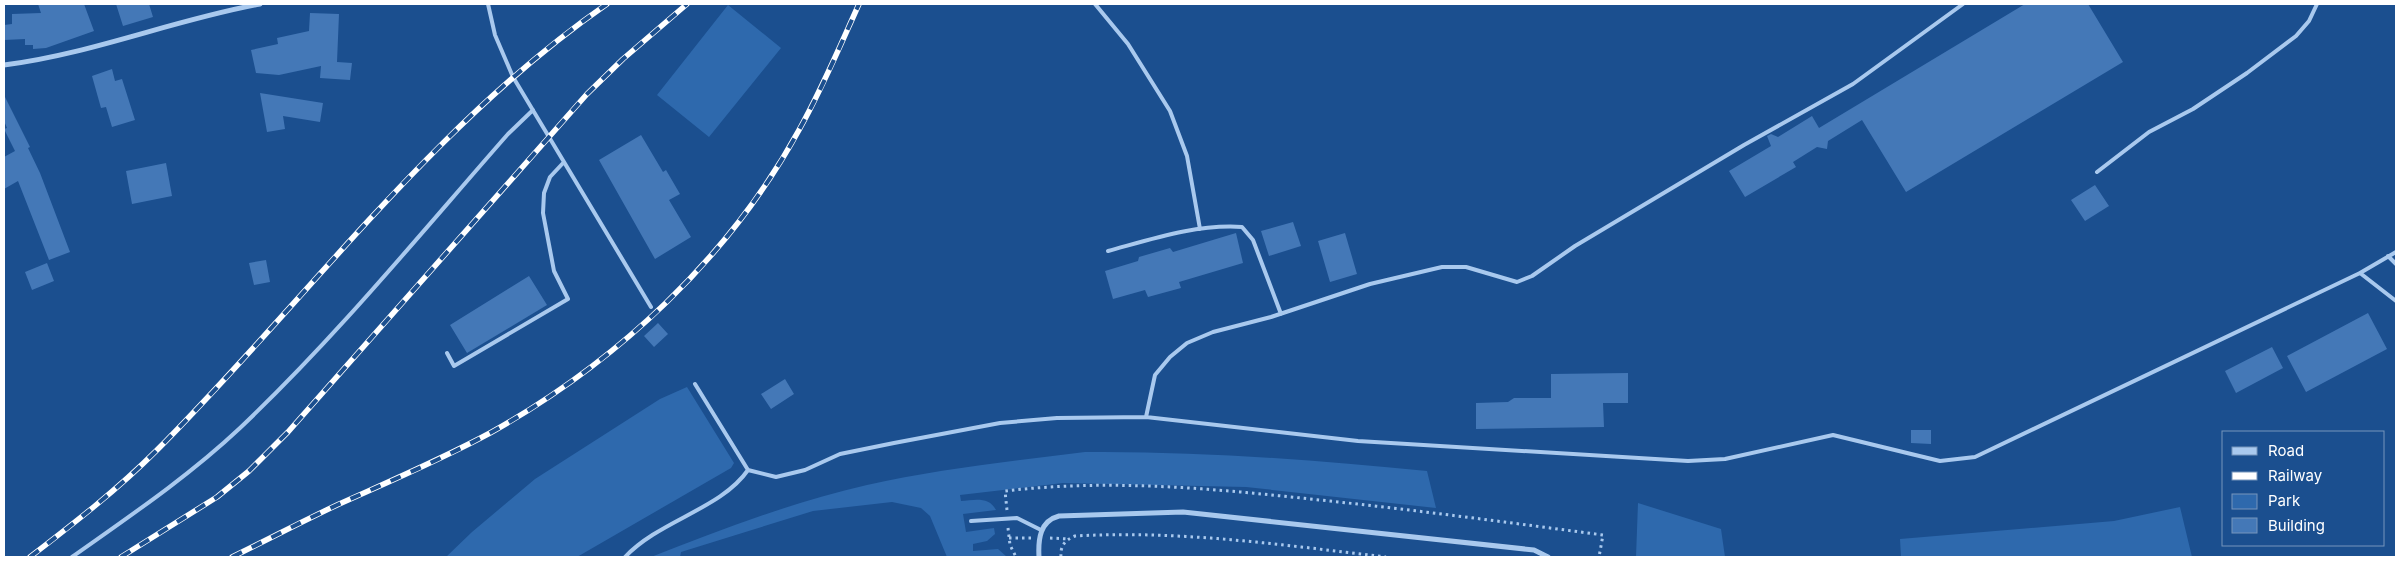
<svg xmlns="http://www.w3.org/2000/svg" width="2400" height="561" viewBox="0 0 2400 561" font-family="Inter,sans-serif">
<rect width="100%" height="100%" fill="#1b4f8f"/>
<!-- green -->
<path fill="#2e69ad" d="M 728,5 L 781,48 L 709,137 L 657,95 Z
M 687,387 L 734,463 L 731,468 L 577,557 L 446,557 L 472,532 L 535,479 L 660,399 Z
M 1085,452 C 1201,451 1312,460 1427,471 L 1436,508 L 1246,487 L 1063,483 L 960,495 L 961,501 C 974,500 989,496 996,510 L 963,514 L 966,532 L 994,528 L 995,534 L 987,541 L 973,544 L 973,551 L 998,549 L 1007,557 L 947,557 L 930,516 L 921,508 L 892,502 L 813,511 L 681,552 L 680,557 L 651,557 C 722,529 793,502 867,485 C 939,469 1013,461 1085,452 Z
M 1638,503 L 1721,529 L 1725,557 L 1636,557 Z
M 2180,507 L 2192,557 L 1901,557 L 1900,539 L 2114,521 Z"/>
<!-- building -->
<path fill="#4478b7" d="M 38,4 L 84,4 L 94,31 L 46,48 L 33,49 L 33,45 L 25,45 L 25,39 L 4,40 L 4,25 L 12,24 L 12,14 L 41,13 Z
M 116,4 L 149,4 L 153,17 L 123,26 Z
M 2025,4 L 2088,4 L 2123,62 L 1906,192 L 1862,120 L 1828,141 L 1827,149 L 1817,147 L 1793,162 L 1796,167 L 1745,197 L 1729,171 L 1771,146 L 1767,136 L 1771,134 L 1778,137 L 1812,116 L 1819,128 Z
M 310,13 L 339,14 L 337,62 L 352,63 L 350,80 L 320,78 L 321,66 L 279,75 L 256,73 L 251,50 L 278,44 L 277,38 L 309,31 Z
M 112,69 L 115,81 L 122,79 L 135,120 L 112,127 L 106,107 L 101,108 L 92,76 Z
M 260,93 L 323,103 L 320,122 L 283,116 L 285,129 L 267,132 Z
M 4,95 L 30,147 L 28,148 L 40,173 L 70,252 L 49,260 L 18,181 L 4,189 L 4,157 L 15,151 L 4,129 L 7,128 L 4,121 Z
M 641,135 L 663,172 L 666,170 L 680,194 L 669,200 L 691,237 L 655,259 L 599,160 Z
M 166,163 L 172,196 L 132,204 L 126,171 Z
M 2095,185 L 2109,206 L 2085,221 L 2071,200 Z
M 1293,222 L 1301,246 L 1269,256 L 1261,231 Z
M 1236,233 L 1243,263 L 1179,282 L 1181,288 L 1148,297 L 1145,290 L 1113,299 L 1105,271 L 1138,261 L 1139,257 L 1170,248 L 1173,252 Z
M 1345,233 L 1357,274 L 1330,282 L 1318,241 Z
M 266,260 L 270,282 L 254,285 L 249,263 Z
M 47,263 L 54,281 L 32,290 L 25,272 Z
M 529,276 L 547,305 L 467,353 L 450,325 Z
M 2368,313 L 2387,349 L 2306,392 L 2287,356 Z
M 658,323 L 668,334 L 654,347 L 644,336 Z
M 2272,347 L 2283,368 L 2236,393 L 2225,371 Z
M 1628,373 L 1628,403 L 1603,403 L 1604,427 L 1476,429 L 1476,403 L 1508,402 L 1514,398 L 1551,398 L 1551,374 Z
M 785,379 L 794,394 L 771,409 L 761,394 Z
M 1911,430 L 1931,430 L 1931,444 L 1911,443 Z"/>
<g fill="none" stroke-linecap="round" stroke-linejoin="round">
<!-- path -->
<path stroke="#a9c9ee" stroke-width="3" stroke-dasharray="2.5 4" stroke-linecap="butt" d="M 1007,510 L 1005,491 C 1107,479 1209,488 1310,499 C 1408,509 1505,522 1603,535 L 1599,557
M 1008,528 L 1010,545 L 1016,557
M 1009,538 L 1031,538
M 1050,538 L 1069,539
M 1061,557 C 1060,546 1065,540 1075,536 C 1180,530 1283,545 1386,557"/>
<!-- service -->
<path stroke="#a9c9ee" stroke-width="4" d="M 488,4 L 495,35 L 513,77 L 651,307
M 1095,4 L 1128,44 L 1170,111 L 1187,156 L 1200,229
M 2097,172 L 2149,132 L 2193,109 L 2247,73 L 2296,36 L 2309,21 L 2317,4
M 1108,251 C 1152,239 1196,224 1242,227 L 1253,240 L 1281,314
M 2388,256 L 2396,264
M 2360,273 L 2396,252
M 447,353 L 454,366 L 568,299 L 554,271 L 543,213 L 544,193 L 550,177 L 564,162
M 695,384 L 748,470 L 776,477 L 805,470 L 840,454 L 894,443 L 1000,423 L 1057,418 L 1146,417 L 1358,441 L 1688,461 L 1725,459 L 1833,435 L 1940,461 L 1975,457 L 2360,273 L 2396,301
M 1146,417 L 1155,375 L 1170,357 L 1187,343 L 1213,332 L 1271,317 L 1370,284 L 1442,267 L 1466,267 L 1517,282 L 1532,276 L 1575,246 L 1744,145 L 1853,84 L 1963,4
M 971,521 L 1017,518 L 1041,530
M 72,557 C 130,516 189,476 240,428 C 337,336 421,233 508,134 L 533,110
M 625,557 C 660,520 721,509 748,470"/>
<!-- minor -->
<path stroke="#a9c9ee" stroke-width="5" d="M 4,65 C 91,54 173,20 260,4
M 1039,557 C 1038,539 1040,521 1059,516 L 1183,512 L 1534,550 L 1548,557"/>
<!-- rail casing -->
<g stroke="#fff" stroke-width="5.5">
<path id="rail" d="M 30,557 C 73,524 117,490 156,451 C 305,302 432,125 607,4
M 121,557 L 217,497 L 249,471 L 288,432 L 587,94 L 623,59 L 687,4
M 232,557 C 267,540 301,522 337,505 C 388,482 440,460 490,433 C 617,362 729,258 799,130 C 822,89 840,46 859,4"/>
</g>
<!-- rail -->
<use href="#rail" stroke="#1b4f8f" stroke-width="4" stroke-dasharray="11" stroke-linecap="butt"/>
</g>
<!-- border -->
<rect width="2400" height="561" fill="none" stroke="#ffffff" stroke-width="10"/>
<!-- legend -->
<rect x="2222" y="431" width="162" height="115" fill="#1b4f8f" stroke="#7695bc"/>
<rect x="2232" y="447" width="25" height="8" fill="#a9c9ee" stroke="#7695bc"/>
<text x="2268" y="456" font-size="15" fill="#ffffff">Road</text>
<rect x="2232" y="472" width="25" height="8" fill="#ffffff" stroke="#7695bc"/>
<text x="2268" y="481" font-size="15" fill="#ffffff">Railway</text>
<rect x="2232" y="494" width="25" height="15" fill="#2e69ad" stroke="#7695bc"/>
<text x="2268" y="506" font-size="15" fill="#ffffff">Park</text>
<rect x="2232" y="518" width="25" height="15" fill="#4478b7" stroke="#7695bc"/>
<text x="2268" y="531" font-size="15" fill="#ffffff">Building</text>
</svg>
